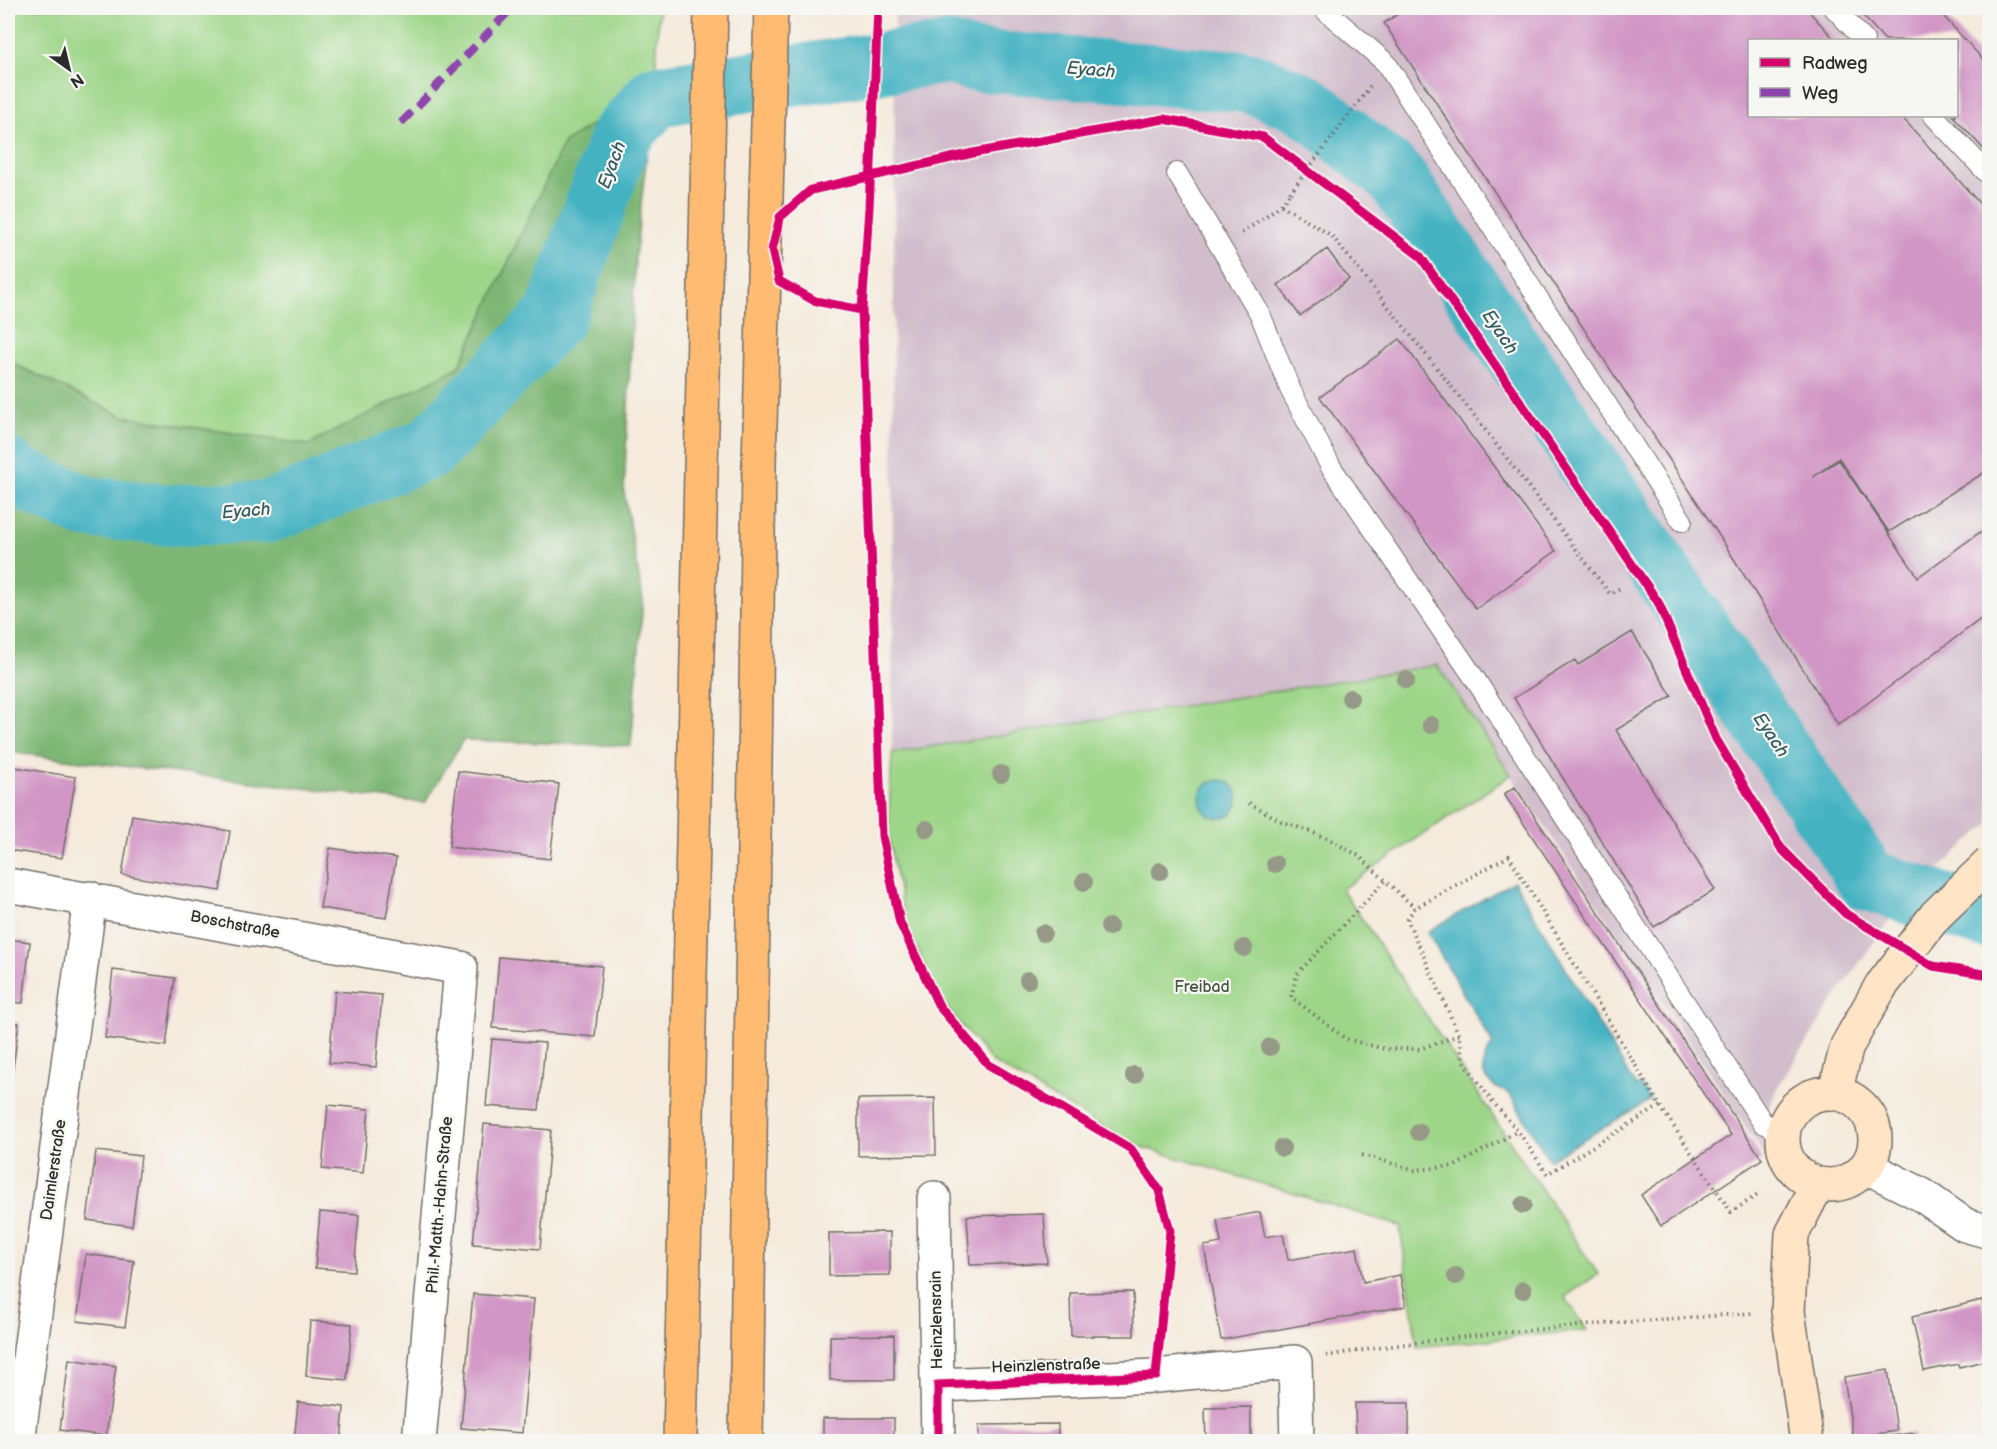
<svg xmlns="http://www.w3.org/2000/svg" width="1997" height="1449" viewBox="0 0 1997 1449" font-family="'Balsamiq Sans',sans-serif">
<rect width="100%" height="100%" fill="#f6f6f2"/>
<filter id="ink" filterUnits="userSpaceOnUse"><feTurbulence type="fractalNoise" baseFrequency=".0167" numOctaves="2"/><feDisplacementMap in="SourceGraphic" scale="12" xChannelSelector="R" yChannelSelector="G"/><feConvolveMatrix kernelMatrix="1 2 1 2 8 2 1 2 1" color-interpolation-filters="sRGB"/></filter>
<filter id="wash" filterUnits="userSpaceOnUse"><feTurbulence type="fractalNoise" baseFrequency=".008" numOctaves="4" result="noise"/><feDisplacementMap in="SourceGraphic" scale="24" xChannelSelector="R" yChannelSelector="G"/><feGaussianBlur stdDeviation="1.35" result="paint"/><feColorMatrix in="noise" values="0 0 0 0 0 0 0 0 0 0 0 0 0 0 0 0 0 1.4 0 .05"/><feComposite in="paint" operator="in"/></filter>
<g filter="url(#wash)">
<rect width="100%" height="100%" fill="#f5eadb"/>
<!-- industrial -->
<path fill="#d1bdcb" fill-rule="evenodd" d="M 895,8 L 1938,8 L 1989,65 L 1989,825 L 1969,840 L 1891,918 L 1841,989 L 1777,1088 L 1763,1123 L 1762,1135 L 1768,1161 L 1437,665 L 892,753 ZM 1750,40 L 1956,40 L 1956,116 L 1750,116 Z"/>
<!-- green -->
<path fill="#9ed689" stroke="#64805a" stroke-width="1.5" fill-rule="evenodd" d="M 8,8 L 659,8 L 655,82 L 564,143 L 459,367 L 308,445 L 122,416 L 8,361 Z
M 1437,665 L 1511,775 L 1342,889 L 1598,1274 L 1565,1297 L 1587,1330 L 1417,1347 L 1400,1226 L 1133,1144 L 992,1062 L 942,1002 L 905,921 L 888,835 L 892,753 ZM 1218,780 L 1230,783 L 1237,805 L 1230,814 L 1212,816 L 1203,807 L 1207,785 Z"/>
<!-- forest -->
<path fill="#7eb775" stroke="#547150" stroke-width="1.5" d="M 655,82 L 635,259 L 624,492 L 643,600 L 631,746 L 463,740 L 425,803 L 8,752 L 8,361 L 122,416 L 308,445 L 459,367 L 564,143 Z"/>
<!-- water -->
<path fill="#45b2c2" stroke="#386e76" stroke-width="1.5" d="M1200 799a19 19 0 1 1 38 0a19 19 0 1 1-38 0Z
M 1514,881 L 1636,1087 L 1641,1085 L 1650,1100 L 1549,1160 L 1509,1093 C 1481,1084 1475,1067 1493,1044 L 1427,932 Z"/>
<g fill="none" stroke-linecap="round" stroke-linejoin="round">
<!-- river -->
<path stroke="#45b2c2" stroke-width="62" d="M 8,469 L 16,476 L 86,507 L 171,515 L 269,512 L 430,448 L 555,317 L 621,136 L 656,96 L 947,53 L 971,60 L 1249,82 L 1305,104 L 1395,176 L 1868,880 L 1990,919"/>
</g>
<g id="blocks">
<!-- building -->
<path fill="#d196c5" d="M 1407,8 L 1806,8 L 1835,40 L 1750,40 L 1750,116 L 1901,116 L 1990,215 L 1990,469 L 1889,532 L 1839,458 L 1813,477 L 1839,460 L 1918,577 L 1990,525 L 1990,612 L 1838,725 L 1722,540 L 1384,23 Z
M 1856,8 L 1936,8 L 1990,67 L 1990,156 L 1953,116 L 1956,116 L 1956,40 L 1885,40 Z
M 1327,249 L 1349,279 L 1300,316 L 1278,285 Z
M 1400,339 L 1556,551 L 1476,609 L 1320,397 Z
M 1632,632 L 1672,696 L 1616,730 L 1715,890 L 1654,927 L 1514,698 L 1575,660 L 1578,665 Z
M 8,766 L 76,777 L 62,858 L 8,850 Z
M 458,771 L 559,784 L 550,859 L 449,847 Z
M 1515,787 L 1762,1159 L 1661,1226 L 1641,1195 L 1731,1135 L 1504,794 Z
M 132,815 L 230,831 L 220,891 L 122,875 Z
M 330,848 L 396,858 L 386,918 L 320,908 Z
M 8,939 L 30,942 L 23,1003 L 8,1002 Z
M 499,957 L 602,966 L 595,1037 L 493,1028 Z
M 113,970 L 175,978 L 166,1046 L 105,1038 Z
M 335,991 L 382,995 L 376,1067 L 329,1063 Z
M 8,1022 L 19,1023 L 9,1098 L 8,1098 Z
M 492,1039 L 545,1043 L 539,1110 L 486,1106 Z
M 935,1098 L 936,1155 L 858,1156 L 858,1099 Z
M 328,1105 L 369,1109 L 363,1173 L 322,1169 Z
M 484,1124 L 551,1130 L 540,1249 L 473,1244 Z
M 96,1151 L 141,1156 L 132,1226 L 87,1220 Z
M 320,1212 L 359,1215 L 354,1271 L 315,1268 Z
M 1260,1212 L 1265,1237 L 1283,1234 L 1288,1260 L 1357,1248 L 1363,1282 L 1400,1275 L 1406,1306 L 1221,1340 L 1204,1246 L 1221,1243 L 1217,1220 Z
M 1044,1214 L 1047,1263 L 970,1265 L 967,1216 Z
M 890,1232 L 890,1275 L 829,1276 L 829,1233 Z
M 86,1254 L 134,1261 L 125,1327 L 77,1321 Z
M 1133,1292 L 1134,1336 L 1071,1336 L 1070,1293 Z
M 473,1294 L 534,1299 L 522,1433 L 461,1428 Z
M 1982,1300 L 1990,1333 L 1990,1356 L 1983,1357 L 1984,1361 L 1959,1367 L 1958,1364 L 1924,1371 L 1912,1317 Z
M 310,1321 L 352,1324 L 347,1380 L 306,1376 Z
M 894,1335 L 894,1380 L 830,1380 L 830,1336 Z
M 69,1359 L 116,1366 L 106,1436 L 60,1430 Z
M 1888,1370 L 1897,1431 L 1853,1437 L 1844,1377 Z
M 298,1402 L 344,1407 L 341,1442 L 294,1442 Z
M 1355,1403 L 1409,1403 L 1409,1442 L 1356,1442 Z
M 1251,1407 L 1251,1442 L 1206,1442 L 1205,1408 Z
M 823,1418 L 894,1418 L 894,1442 L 823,1442 Z
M 1058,1424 L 1058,1442 L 979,1442 L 979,1425 Z
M 1913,1433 L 1914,1442 L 1883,1442 L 1883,1437 Z"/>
</g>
</g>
<g filter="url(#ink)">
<use href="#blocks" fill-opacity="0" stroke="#726e69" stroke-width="1.5"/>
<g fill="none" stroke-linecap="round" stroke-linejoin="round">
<!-- service casing -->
<g stroke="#726e69" stroke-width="22">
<path id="service" d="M 1332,8 L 1326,11 L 1386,63 L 1682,521
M 1834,8 L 1864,40
M 1934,116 L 1990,176
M 1177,173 L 1260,314 L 1290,389 L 1331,467 L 1475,679 L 1763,1123 L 1783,1133"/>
</g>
<!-- minor casing -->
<g stroke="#726e69" stroke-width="36">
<path id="minor" d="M 8,885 L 461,968 L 419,1442
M 1867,1167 L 1922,1195 L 1965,1225 L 1990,1232
M 934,1198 L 938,1442
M 938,1385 L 1156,1376 L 1295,1362 L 1297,1442
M 18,1442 L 90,898"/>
</g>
<!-- secondary casing -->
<g stroke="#726e69" stroke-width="36">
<path id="secondary" d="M 1835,1092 L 1847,1046 L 1881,986
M1783 1139a46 46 0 1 1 92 0a46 46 0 1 1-92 0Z
M 1807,1442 L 1788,1311 L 1792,1234 L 1818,1184"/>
</g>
<!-- trunk casing -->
<g stroke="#726e69" stroke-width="36">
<path id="trunk" d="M 680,1442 L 711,8
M 746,1442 L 759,464 L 771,8"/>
</g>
<!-- path -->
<path stroke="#726e69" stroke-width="4" stroke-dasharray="1.5 4.5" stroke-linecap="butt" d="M 800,200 L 811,190 L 973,153 L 1164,119 L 1263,137 L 1420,256 L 1658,602 L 1716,739 L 1781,848 L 1846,914 L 1879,934
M 1281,205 L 1290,193
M 1242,233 L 1281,205 L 1332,236 L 1470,410 L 1610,594 L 1620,588
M 798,291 L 815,301 L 862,310
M 1249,803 L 1281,821 L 1327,838 L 1359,856 L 1415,908
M 1385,881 L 1297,974 L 1291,997 L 1346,1039 L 1385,1049 L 1420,1049 L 1459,1035
M 1940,967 L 1990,975
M 1660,1106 L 1547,1174 L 1518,1131 L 1491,1100 L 1463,1060 L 1459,1035 L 1407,919 L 1415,908 L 1509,856 L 1660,1106 L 1731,1212 L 1759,1194
M 1362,1155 L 1415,1170 L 1455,1166 L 1518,1131
M 1326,1356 C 1468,1332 1611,1323 1754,1313"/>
<!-- service -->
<use href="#service" stroke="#fff" stroke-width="20"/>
<!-- minor -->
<use href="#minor" stroke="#fff" stroke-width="33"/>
<!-- secondary -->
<use href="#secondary" stroke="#ffe4c6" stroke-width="33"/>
<!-- trunk -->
<use href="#trunk" stroke="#febb71" stroke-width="33"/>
<!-- secondary-bridge casing -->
<g stroke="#726e69" stroke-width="36" stroke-linecap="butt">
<path id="secondary-bridge" d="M 1881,986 L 1936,915 L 1990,863"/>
</g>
<!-- path-bridge -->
<path stroke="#726e69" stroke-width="4" stroke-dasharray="1.5 4.5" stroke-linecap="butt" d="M 1290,193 L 1373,83"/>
<!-- secondary-bridge -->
<use href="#secondary-bridge" stroke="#ffe4c6" stroke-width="33"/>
<!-- quiet -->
<path stroke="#8e44ad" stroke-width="8" stroke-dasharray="15 8" stroke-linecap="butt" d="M 401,123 L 512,8"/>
<!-- cycleway casing -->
<g stroke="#f6f6f2" stroke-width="13">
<path id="cycleway" d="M 878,8 L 869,208 L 862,310 L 882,836 L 900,923 L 939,1006 L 989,1065 L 1131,1149 L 1159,1190 L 1170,1231 L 1156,1376 L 938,1385 L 938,1442
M 862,310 L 815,301 L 779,281 L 772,250 L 780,217 L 811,190 L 973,153 L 1164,119 L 1263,137 L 1420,256 L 1658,602 L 1716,739 L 1781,848 L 1846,914 L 1933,966 L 1990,975"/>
</g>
<!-- cycleway -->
<use href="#cycleway" stroke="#d6006c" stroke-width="9"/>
</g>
<!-- trees -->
<g fill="#969987">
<circle cx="1406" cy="680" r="9"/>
<circle cx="1350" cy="698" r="9"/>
<circle cx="1431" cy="725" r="9"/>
<circle cx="1001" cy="774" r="9"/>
<circle cx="927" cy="829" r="9"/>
<circle cx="1275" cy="864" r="9"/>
<circle cx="1160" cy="871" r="9"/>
<circle cx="1084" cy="882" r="9"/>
<circle cx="1109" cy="927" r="9"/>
<circle cx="1043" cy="933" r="9"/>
<circle cx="1244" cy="948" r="9"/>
<circle cx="1028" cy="980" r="9"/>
<circle cx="1270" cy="1047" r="9"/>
<circle cx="1134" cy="1075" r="9"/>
<circle cx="1419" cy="1132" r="9"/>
<circle cx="1282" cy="1148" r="9"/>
<circle cx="1523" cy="1205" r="9"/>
<circle cx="1456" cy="1276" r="9"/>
<circle cx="1523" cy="1290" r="9"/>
</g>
</g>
<g text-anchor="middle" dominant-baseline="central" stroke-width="4.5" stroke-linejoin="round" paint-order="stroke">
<!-- street labels -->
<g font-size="16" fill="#2b2b2b" stroke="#f6f6f2">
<text transform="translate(235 925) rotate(11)">Boschstraße</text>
<text transform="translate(54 1170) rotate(-82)">Daimlerstraße</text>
<text transform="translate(440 1205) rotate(-85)">Phil.-Matth.-Hahn-Straße</text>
<text transform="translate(937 1320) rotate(-91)">Heinzlensrain</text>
<text transform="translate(1046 1366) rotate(-2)">Heinzlenstraße</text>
</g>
<!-- park labels -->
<g font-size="16" fill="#485642" stroke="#f6f6f2">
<text x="1202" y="987">Freibad</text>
</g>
<!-- water labels -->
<g font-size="18" font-style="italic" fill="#345a60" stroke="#f6f6f2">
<text transform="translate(1091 70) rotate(5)">Eyach</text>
<text transform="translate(612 165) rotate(-69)">Eyach</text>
<text transform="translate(1500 332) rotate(56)">Eyach</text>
<text transform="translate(246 511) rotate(-5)">Eyach</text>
<text transform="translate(1771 735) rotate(56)">Eyach</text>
</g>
</g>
<!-- margin -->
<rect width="1997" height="1449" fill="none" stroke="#f6f6f2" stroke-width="30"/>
<!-- legend -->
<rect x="1748" y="39" width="210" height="78" fill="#f6f6f2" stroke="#a5a5a2" stroke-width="1.5"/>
<rect x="1760" y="58" width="30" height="9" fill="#d6006c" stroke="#a5a5a2" stroke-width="1.5"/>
<text x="1802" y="69" font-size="18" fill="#2b2b2b">Radweg</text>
<rect x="1760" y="88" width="30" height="9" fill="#8e44ad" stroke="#a5a5a2" stroke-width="1.5"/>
<text x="1802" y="99" font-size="18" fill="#2b2b2b">Weg</text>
<!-- north arrow -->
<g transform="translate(69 69) rotate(146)" stroke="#f6f6f2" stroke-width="4.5" paint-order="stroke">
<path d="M0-4.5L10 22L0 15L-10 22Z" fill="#2b2b2b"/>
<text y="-9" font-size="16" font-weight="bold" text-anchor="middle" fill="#2b2b2b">N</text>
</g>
</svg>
